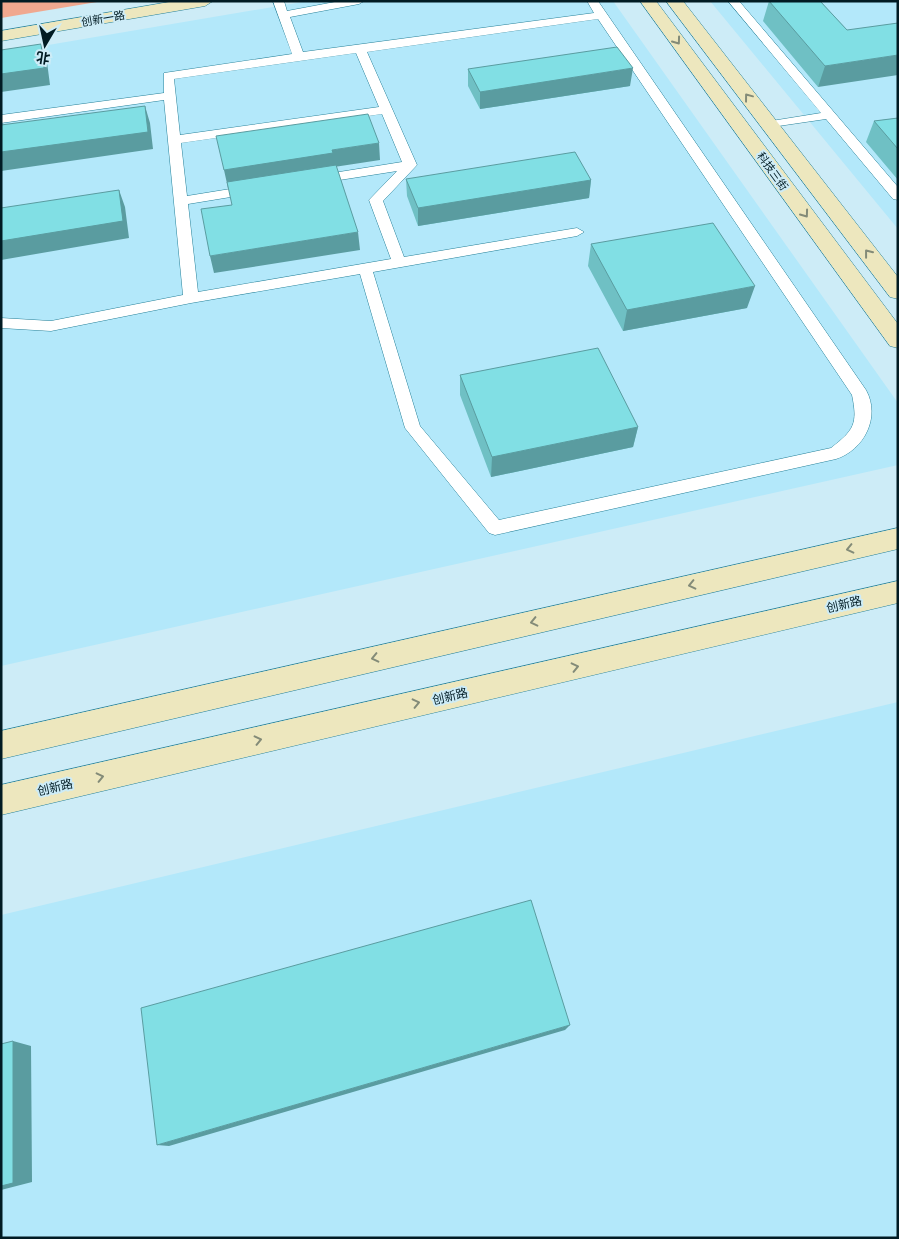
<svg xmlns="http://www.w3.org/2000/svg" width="899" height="1239" viewBox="0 0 899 1239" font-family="'Noto Serif','Noto Sans SC',serif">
<rect width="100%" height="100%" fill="#cdecf7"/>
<!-- built -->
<path fill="#b3e8fa" d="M 308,1 L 613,1 L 898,403 L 898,465 L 1,666 L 1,53 Z
M 710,1 L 898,1 L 898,229 Z
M 898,702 L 898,1238 L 1,1238 L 1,915 Z"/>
<!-- green -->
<path fill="#f0a88f" d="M 1,1 L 103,1 L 1,18 Z"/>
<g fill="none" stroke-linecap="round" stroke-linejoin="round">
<!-- lane casing -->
<g stroke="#268199" stroke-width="1">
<path id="lane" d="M 273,1 L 284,1 L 287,11 L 340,1 L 364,1 L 359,4 L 290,17 L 303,52 L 594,13 L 587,1 L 598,1 L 866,390 C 881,417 864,450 836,459 L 495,535 L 489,533 L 405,428 L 360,274 L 191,303 L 51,331 L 1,328 L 1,318 L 51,321 L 183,295 L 164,100 L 1,123 L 1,115 L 164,93 L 164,73 L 292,54 ZM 598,19 L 852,395 C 858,424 854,430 831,448 L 499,520 L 420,426 L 373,272 L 577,236 L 584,232 L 577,228 L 404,257 L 383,201 L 417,165 L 367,52 ZM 356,53 L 379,107 L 180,135 L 174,79 ZM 382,114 L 402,162 L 314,176 L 307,180 L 314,184 L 397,171 L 369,200 L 391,259 L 198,292 L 188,204 L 255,193 L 262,189 L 255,185 L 187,196 L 181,143 Z
M 728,1 L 739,1 L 898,187 L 898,200 L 893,199 L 826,119 L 765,128 L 763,125 L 765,122 L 821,113 Z"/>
</g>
<!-- secondary casing -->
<g stroke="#268199" stroke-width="1">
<path id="secondary" d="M 175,1 L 213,1 L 205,6 L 1,41 L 1,31 Z
M 640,1 L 656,1 L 898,324 L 898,348 L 890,346 Z
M 666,1 L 683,1 L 898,277 L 898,299 L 890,297 Z
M 898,528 L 898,549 L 1,759 L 1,731 Z
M 898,581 L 898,603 L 1,815 L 1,785 Z"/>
</g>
<!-- lane -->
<use href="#lane" fill="#fff" fill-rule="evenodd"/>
<!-- secondary -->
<use href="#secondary" fill="#ede7be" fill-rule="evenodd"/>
</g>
<!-- wall -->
<path fill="#6fc0c4" d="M 769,1 L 820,1 L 847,30 L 818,87 L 763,21 Z
M 468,69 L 630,86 L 480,109 L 468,86 Z
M 898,118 L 898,180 L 866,142 L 874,121 Z
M 406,179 L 591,180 L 589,198 L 418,226 L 407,196 Z
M 591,244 L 747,308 L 623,331 L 588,266 Z
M 460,375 L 638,427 L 633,447 L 491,477 L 460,395 Z"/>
<!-- shaded-wall -->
<path fill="#5a9ca0" d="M 41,44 L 47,62 L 50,85 L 1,92 L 1,74 Z
M 898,55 L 898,75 L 818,87 L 825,66 Z
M 633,68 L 630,86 L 480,109 L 480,92 Z
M 145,106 L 150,123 L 153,149 L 1,171 L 1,152 Z
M 379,143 L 380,160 L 334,167 L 228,188 L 224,170 L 332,150 Z
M 591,180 L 589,198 L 418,226 L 418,208 Z
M 119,190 L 125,207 L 129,238 L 1,260 L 1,241 Z
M 358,232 L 360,250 L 214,273 L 210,256 Z
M 755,286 L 747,308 L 623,331 L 627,310 Z
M 638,427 L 633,447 L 491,477 L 492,457 Z
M 570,1025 L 565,1030 L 169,1146 L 157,1145 Z
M 13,1041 L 31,1046 L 32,1182 L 1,1190 Z"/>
<!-- building -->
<path fill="#81dfe4" stroke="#5a9ca0" d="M 769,1 L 820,1 L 847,30 L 898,23 L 898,55 L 825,66 Z
M 41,44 L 44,68 L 1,74 L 1,50 Z
M 617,47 L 633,68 L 480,92 L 468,69 Z
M 145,106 L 148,132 L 1,152 L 1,125 Z
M 368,114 L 379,143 L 332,150 L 333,153 L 224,170 L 216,136 Z
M 898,118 L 898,149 L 874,121 Z
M 575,152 L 591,180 L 418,208 L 406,179 Z
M 336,165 L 358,232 L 210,256 L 201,209 L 232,205 L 227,182 Z
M 119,190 L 123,221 L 1,241 L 1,208 Z
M 713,223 L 755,286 L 627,310 L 591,244 Z
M 598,348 L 638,427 L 492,457 L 460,375 Z
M 531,900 L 570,1025 L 157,1145 L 141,1008 Z
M 13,1041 L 13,1183 L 1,1186 L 1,1044 Z"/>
<!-- one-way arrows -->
<defs><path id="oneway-chevron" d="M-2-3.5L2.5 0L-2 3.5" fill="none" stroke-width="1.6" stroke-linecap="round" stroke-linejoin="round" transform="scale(1.25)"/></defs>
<g stroke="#838b78">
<use href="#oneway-chevron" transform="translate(677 41) rotate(54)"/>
<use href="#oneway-chevron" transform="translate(748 97) rotate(-127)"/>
<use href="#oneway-chevron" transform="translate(805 214) rotate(54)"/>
<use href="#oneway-chevron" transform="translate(868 253) rotate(-128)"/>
<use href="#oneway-chevron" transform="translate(850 549) rotate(167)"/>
<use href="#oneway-chevron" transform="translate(692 585) rotate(167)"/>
<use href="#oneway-chevron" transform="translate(534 622) rotate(167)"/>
<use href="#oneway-chevron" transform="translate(375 658) rotate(167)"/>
<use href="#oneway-chevron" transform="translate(575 667) rotate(-13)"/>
<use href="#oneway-chevron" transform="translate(416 703) rotate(-13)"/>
<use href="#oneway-chevron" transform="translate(258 740) rotate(-13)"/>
<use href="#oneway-chevron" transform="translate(100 777) rotate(-13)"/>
</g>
<g text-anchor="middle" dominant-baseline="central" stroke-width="4" stroke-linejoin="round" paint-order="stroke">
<!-- far-street labels -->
<g font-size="11" fill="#011b23" stroke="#cdecf7">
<text transform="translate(103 18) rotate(-10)">创新一路</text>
<text transform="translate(773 171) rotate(54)">科技三街</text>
</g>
<!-- street labels -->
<g font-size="12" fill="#011b23" stroke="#cdecf7">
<text transform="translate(844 604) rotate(-13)">创新路</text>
<text transform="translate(450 696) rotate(-13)">创新路</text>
<text transform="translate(55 787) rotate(-13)">创新路</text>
</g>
</g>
<!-- border -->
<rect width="899" height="1239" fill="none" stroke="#011b23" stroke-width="5"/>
<!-- north arrow -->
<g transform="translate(45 45) rotate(189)" stroke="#cdecf7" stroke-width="4" paint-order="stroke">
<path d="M0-4L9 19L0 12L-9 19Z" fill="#011b23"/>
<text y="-8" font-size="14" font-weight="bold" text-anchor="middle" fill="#011b23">北</text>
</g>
</svg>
